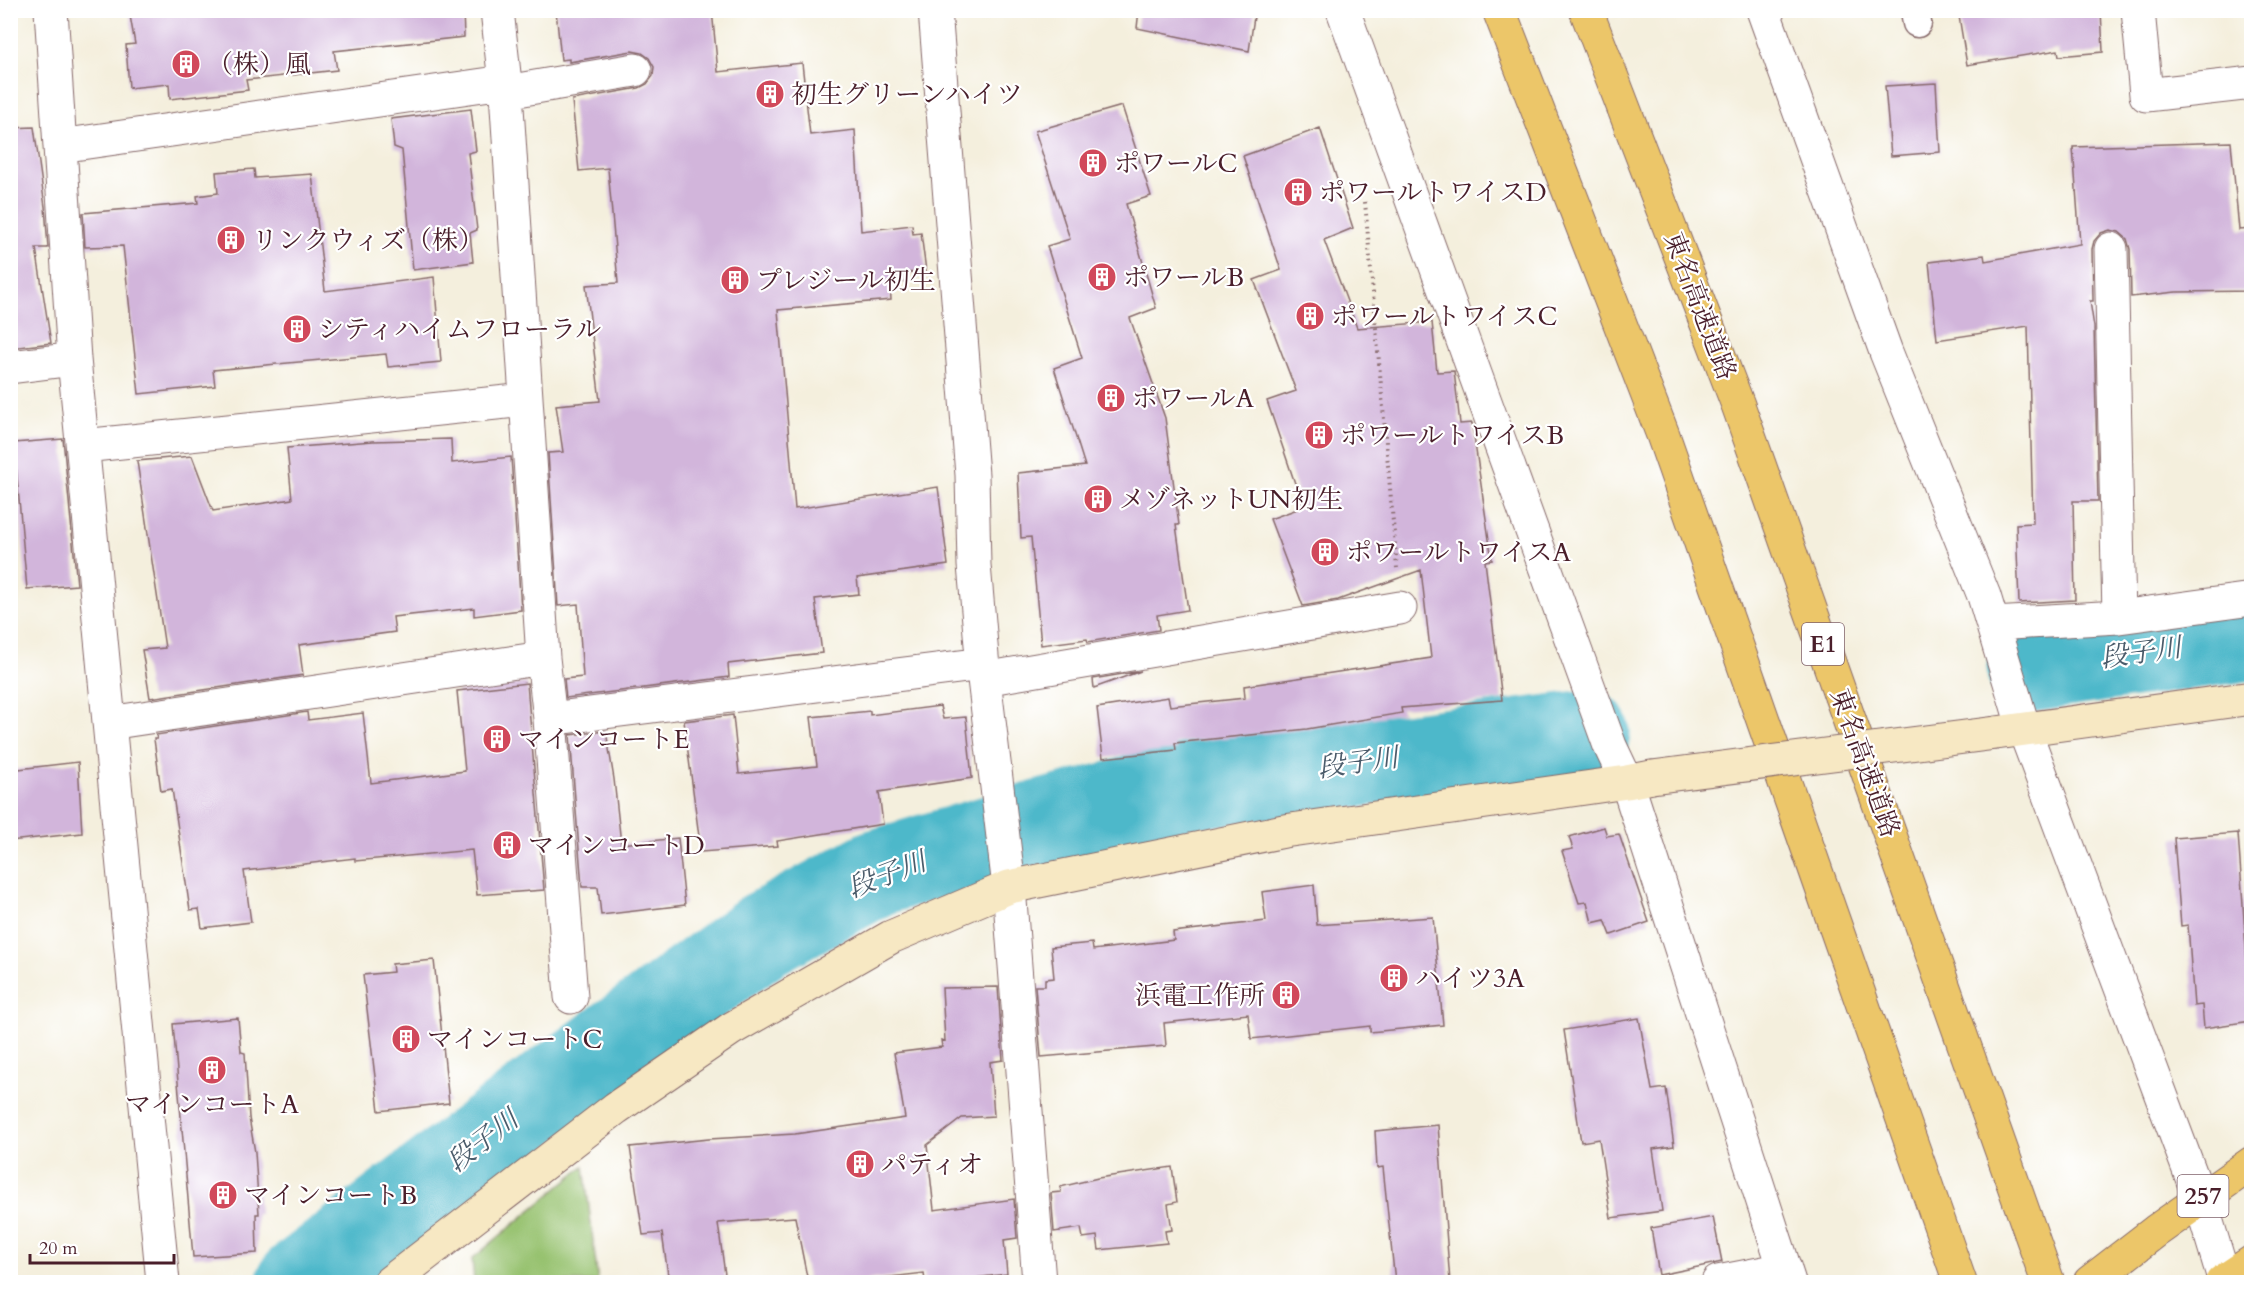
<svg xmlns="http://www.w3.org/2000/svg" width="2262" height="1293" viewBox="0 0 2262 1293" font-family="Cardo,'Noto Serif JP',serif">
<rect width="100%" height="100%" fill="#fff"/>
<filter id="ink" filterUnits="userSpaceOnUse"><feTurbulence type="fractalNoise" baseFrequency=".0167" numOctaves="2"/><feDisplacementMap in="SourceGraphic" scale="12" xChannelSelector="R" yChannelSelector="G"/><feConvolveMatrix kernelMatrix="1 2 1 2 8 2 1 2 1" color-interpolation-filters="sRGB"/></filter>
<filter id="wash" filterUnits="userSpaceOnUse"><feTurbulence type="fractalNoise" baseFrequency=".008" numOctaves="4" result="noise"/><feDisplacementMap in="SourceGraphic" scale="24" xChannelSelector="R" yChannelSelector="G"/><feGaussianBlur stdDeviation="1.35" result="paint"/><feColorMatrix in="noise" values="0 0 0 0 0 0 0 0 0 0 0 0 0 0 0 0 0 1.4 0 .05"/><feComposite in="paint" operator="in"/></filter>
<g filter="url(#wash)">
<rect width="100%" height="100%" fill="#f4efdd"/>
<!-- green -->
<path fill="#97c270" stroke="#70704e" stroke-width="1.5" d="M 584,1166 L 598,1282 L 474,1282 L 472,1259 Z"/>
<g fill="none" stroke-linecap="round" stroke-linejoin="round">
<!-- river -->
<path stroke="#4db8ca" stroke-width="87" d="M 2030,669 L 2252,637
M 300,1282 L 545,1094 L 761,936 L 876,873 L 1050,821 L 1175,788 L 1587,733"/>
</g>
<g id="blocks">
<!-- building -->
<path fill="#d2b5db" d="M 129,10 L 463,10 L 464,37 L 334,51 L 337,70 L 246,80 L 248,90 L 170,99 L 169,84 L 129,88 L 126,45 L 135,44 Z
M 556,10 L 712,10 L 718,72 L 802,63 L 810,135 L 855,130 L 861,231 L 912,225 L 913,234 L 921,233 L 926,271 L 906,273 L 906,282 L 890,283 L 891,300 L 778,310 L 795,509 L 938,487 L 948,565 L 857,578 L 859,594 L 815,599 L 822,653 L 728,664 L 729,677 L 566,698 L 564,679 L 583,677 L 578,604 L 558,606 L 548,453 L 563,452 L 556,405 L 600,401 L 586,285 L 618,283 L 608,168 L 579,171 L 572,100 L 639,88 L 647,84 L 653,76 L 654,67 L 649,58 L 642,53 L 632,51 L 569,62 L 569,59 L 561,60 Z
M 1139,10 L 1255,10 L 1249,51 L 1137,28 Z
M 1958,10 L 2101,10 L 2103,52 L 2059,56 L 2058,50 L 1967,65 Z
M 1936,83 L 1940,152 L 1891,156 L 1885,86 Z
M 1122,106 L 1151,196 L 1126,204 L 1156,308 L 1130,318 L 1165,418 L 1179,525 L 1176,525 L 1188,610 L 1157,615 L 1159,630 L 1088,642 L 1087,639 L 1041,645 L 1031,537 L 1021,538 L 1018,473 L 1085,466 L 1054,368 L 1082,358 L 1047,246 L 1070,239 L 1035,131 Z
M 471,109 L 476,151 L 468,153 L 477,230 L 470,233 L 473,262 L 413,270 L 402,150 L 394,147 L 391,119 Z
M 34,127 L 45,207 L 48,248 L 36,248 L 51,343 L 10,348 L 10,128 Z
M 1320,128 L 1353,228 L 1324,240 L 1357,328 L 1432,322 L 1437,372 L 1454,371 L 1460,424 L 1472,423 L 1492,560 L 1485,561 L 1502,700 L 1401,708 L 1402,713 L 1307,729 L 1175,743 L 1176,750 L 1103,758 L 1097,708 L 1168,697 L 1170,706 L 1245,698 L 1244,686 L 1431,658 L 1421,570 L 1338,600 L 1303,606 L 1270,519 L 1303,507 L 1267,401 L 1296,391 L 1254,280 L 1281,270 L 1243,156 Z
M 2231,142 L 2239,230 L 2252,229 L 2252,291 L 2176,292 L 2131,297 L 2130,249 L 2127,239 L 2119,232 L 2110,230 L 2101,233 L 2094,241 L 2092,249 L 2093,301 L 2090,301 L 2094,327 L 2098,501 L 2073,501 L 2075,600 L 2019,603 L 2016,524 L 2033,523 L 2028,326 L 1937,340 L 1929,262 L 1984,255 L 1985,261 L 2080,244 L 2073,147 Z
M 254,169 L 255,178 L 312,174 L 325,291 L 434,277 L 441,362 L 388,367 L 386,354 L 213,370 L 215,386 L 139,394 L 123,246 L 85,247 L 83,213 L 198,203 L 197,196 L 218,193 L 216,172 Z
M 63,439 L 77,585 L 27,589 L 14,443 Z
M 451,439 L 452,463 L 511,457 L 521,610 L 474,616 L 474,608 L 393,617 L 395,632 L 299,645 L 303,675 L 150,698 L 142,650 L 165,648 L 137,461 L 192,456 L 213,511 L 292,499 L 287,448 L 373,441 Z
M 1141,671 L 1094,688 L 1093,679 Z
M 527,683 L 544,890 L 477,895 L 472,850 L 355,861 L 355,858 L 244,871 L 251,922 L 202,928 L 199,909 L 190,910 L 172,789 L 161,791 L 154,739 L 157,739 L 156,735 L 307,712 L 308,720 L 363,713 L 371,783 L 465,771 L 457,691 Z
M 940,706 L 943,719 L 966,717 L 972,778 L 879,792 L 883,824 L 777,841 L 778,846 L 701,852 L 684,721 L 733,715 L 739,774 L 817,766 L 811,717 L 870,711 L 870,715 Z
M 606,731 L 614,779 L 621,844 L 678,838 L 685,905 L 601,915 L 598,887 L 582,887 L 570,735 Z
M 78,762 L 82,833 L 10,841 L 10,770 Z
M 1604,827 L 1607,836 L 1619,834 L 1649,922 L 1611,935 L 1605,920 L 1592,923 L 1587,902 L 1579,903 L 1562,851 L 1573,849 L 1569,837 Z
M 2238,833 L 2251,1021 L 2204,1028 L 2202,1005 L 2194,1006 L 2188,925 L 2181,926 L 2174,838 Z
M 1314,885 L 1317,925 L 1433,917 L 1443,1025 L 1370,1032 L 1370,1026 L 1251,1039 L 1248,1014 L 1164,1023 L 1166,1046 L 1041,1057 L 1035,986 L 1045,986 L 1045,979 L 1054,978 L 1051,947 L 1092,943 L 1093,950 L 1174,940 L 1173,932 L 1266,921 L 1262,892 Z
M 434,960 L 449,1103 L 379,1111 L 363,975 L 393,972 L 392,964 Z
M 998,987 L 1003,1060 L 990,1062 L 994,1116 L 962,1118 L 927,1145 L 934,1210 L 1014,1199 L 1017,1238 L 1004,1240 L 1007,1274 L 941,1282 L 925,1282 L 924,1273 L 848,1282 L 808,1282 L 795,1217 L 718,1223 L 726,1282 L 669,1282 L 662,1233 L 643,1235 L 630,1147 L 709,1139 L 795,1134 L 905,1118 L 894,1053 L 942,1047 L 941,1040 L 945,1041 L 942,988 Z
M 238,1018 L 241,1052 L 245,1053 L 249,1118 L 255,1152 L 259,1214 L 256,1214 L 257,1253 L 193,1257 L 173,1024 Z
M 1639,1018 L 1652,1090 L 1666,1088 L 1674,1146 L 1653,1149 L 1662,1211 L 1611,1218 L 1599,1139 L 1581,1142 L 1564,1030 Z
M 1438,1125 L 1450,1282 L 1395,1282 L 1383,1167 L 1377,1168 L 1375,1131 Z
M 1172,1167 L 1177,1202 L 1168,1204 L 1172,1230 L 1165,1231 L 1167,1243 L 1099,1250 L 1097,1236 L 1083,1238 L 1081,1228 L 1054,1232 L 1051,1193 L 1061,1192 L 1060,1187 L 1098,1178 Z
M 1713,1217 L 1722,1262 L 1659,1275 L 1651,1228 Z"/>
</g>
</g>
<g filter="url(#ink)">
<use href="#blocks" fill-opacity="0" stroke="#866869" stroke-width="1.5"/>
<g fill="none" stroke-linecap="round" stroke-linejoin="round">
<!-- lane casing -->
<g stroke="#866869" stroke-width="31">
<path id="lane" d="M 1915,10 L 1917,23"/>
</g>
<!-- street casing -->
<g stroke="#866869" stroke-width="35">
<path id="street" d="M 51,10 L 74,359 L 163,1282
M 497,10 L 506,92 L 543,658 L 550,719 L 571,997
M 935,10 L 972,475 L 974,565 L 984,679 L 1009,887 L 1039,1282
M 1343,10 L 1610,746 L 1627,782 L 1789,1282
M 1763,10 L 1886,352 L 1984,596 L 2024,729 L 2200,1199 L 2225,1282
M 2138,10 L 2146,95 L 2252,83
M 506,92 L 635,70
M 60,146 L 504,82
M 2111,249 L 2119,617
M 10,367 L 74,359
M 83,446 L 526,400
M 1993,624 L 2119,617 L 2252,599
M 984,679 L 1400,608
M 550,719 L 983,664
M 109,723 L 543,658
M 1718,1282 L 1785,1269"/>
</g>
<!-- secondary casing -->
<g stroke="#866869" stroke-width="35">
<path id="secondary" d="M 1996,733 L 2252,698
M 390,1282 L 616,1108 L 731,1029 L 891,937 L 1009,887 L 1284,831 L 1627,782 L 1652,777"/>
</g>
<!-- highway casing -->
<g stroke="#866869" stroke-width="35">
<path id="highway" d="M 1499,10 L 1663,435 L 1960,1282
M 1586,10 L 1738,405 L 2048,1282
M 2090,1282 L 2156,1231 L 2252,1163
M 2222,1282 L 2252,1262"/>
</g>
<!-- path -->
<path stroke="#866869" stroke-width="4" stroke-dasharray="1.5 4.5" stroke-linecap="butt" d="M 1365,202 L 1397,568"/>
<!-- lane -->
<use href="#lane" stroke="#fff" stroke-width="28"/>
<!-- street -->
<use href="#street" stroke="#fff" stroke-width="33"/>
<!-- secondary -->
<use href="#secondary" stroke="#f7e8c3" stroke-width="33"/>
<!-- highway -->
<use href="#highway" stroke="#ecc669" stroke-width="33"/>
<!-- secondary-bridge casing -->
<g stroke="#866869" stroke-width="35" stroke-linecap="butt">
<path id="secondary-bridge" d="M 1652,777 L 1996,733"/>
</g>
<!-- secondary-bridge -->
<use href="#secondary-bridge" stroke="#f7e8c3" stroke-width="33"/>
</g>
</g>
<!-- icons -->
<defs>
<g id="building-disc" transform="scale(1.5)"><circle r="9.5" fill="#d1495b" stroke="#fff"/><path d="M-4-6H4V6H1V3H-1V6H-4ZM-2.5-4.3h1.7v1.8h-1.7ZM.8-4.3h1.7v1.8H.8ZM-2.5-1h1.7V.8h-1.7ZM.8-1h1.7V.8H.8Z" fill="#fff"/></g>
</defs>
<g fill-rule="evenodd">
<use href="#building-disc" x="186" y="64"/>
<use href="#building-disc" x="770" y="94"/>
<use href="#building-disc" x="1093" y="163"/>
<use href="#building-disc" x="1298" y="192"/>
<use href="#building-disc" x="231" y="240"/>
<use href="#building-disc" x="1102" y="277"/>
<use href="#building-disc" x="735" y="280"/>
<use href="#building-disc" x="1310" y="316"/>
<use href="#building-disc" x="297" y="329"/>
<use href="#building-disc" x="1111" y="398"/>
<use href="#building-disc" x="1319" y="435"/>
<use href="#building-disc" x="1098" y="499"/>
<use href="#building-disc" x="1325" y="552"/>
<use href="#building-disc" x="497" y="739"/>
<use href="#building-disc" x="507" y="845"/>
<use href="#building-disc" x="1394" y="978"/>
<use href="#building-disc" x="1286" y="995"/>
<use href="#building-disc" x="406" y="1039"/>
<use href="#building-disc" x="212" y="1070"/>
<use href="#building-disc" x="860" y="1164"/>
<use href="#building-disc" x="223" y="1195"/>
</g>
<g text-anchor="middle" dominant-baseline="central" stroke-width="4.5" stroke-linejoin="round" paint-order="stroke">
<!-- shield labels -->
<g fill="#fff" stroke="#80626b" stroke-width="1.5">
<rect x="1802" y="623" width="42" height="42" rx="4.5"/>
<rect x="2177.5" y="1175" width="51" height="42" rx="4.5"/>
</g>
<g font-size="24" font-weight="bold" fill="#4a1f2b">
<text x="1823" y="644">E1</text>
<text x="2203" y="1196">257</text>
</g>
<!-- poi labels -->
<g font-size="26" fill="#4a1f2b" stroke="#fff" text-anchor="start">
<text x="207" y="64">（株）風</text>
<text x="791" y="94">初生グリーンハイツ</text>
<text x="1114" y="163">ポワールC</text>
<text x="1319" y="192">ポワールトワイスD</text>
<text x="252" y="240">リンクウィズ（株）</text>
<text x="1123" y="277">ポワールB</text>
<text x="756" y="280">プレジール初生</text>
<text x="1331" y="316">ポワールトワイスC</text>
<text x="318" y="329">シティハイムフローラル</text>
<text x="1132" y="398">ポワールA</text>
<text x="1340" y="435">ポワールトワイスB</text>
<text x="1119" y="499">メゾネットUN初生</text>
<text x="1346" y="552">ポワールトワイスA</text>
<text x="518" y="739">マインコートE</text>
<text x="528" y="845">マインコートD</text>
<text x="1415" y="978">ハイツ3A</text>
<text x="1265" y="995" text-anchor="end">浜電工作所</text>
<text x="427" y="1039">マインコートC</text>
<text x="212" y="1104" text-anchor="middle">マインコートA</text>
<text x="881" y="1164">パティオ</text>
<text x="244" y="1195">マインコートB</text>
</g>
<!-- street labels -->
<g font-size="26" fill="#4a1f2b" stroke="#fff">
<text transform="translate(1700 306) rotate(69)">東名高速道路</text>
<text transform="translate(1865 763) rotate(70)">東名高速道路</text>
</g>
<!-- water labels -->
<g font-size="27" font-style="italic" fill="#4b5c6b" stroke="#fff">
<text transform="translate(2141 653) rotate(-8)">段子川</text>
<text transform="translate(1358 763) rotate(-8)">段子川</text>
<text transform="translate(887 875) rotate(-21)">段子川</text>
<text transform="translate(483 1141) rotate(-38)">段子川</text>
</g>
</g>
<!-- margin -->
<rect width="2262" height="1293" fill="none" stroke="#fff" stroke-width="36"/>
<!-- scale -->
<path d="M30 1254v9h144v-9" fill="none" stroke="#4a1f2b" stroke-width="3"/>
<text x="39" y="1254" font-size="18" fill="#4a1f2b" stroke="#ffffff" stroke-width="4.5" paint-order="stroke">20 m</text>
</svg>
